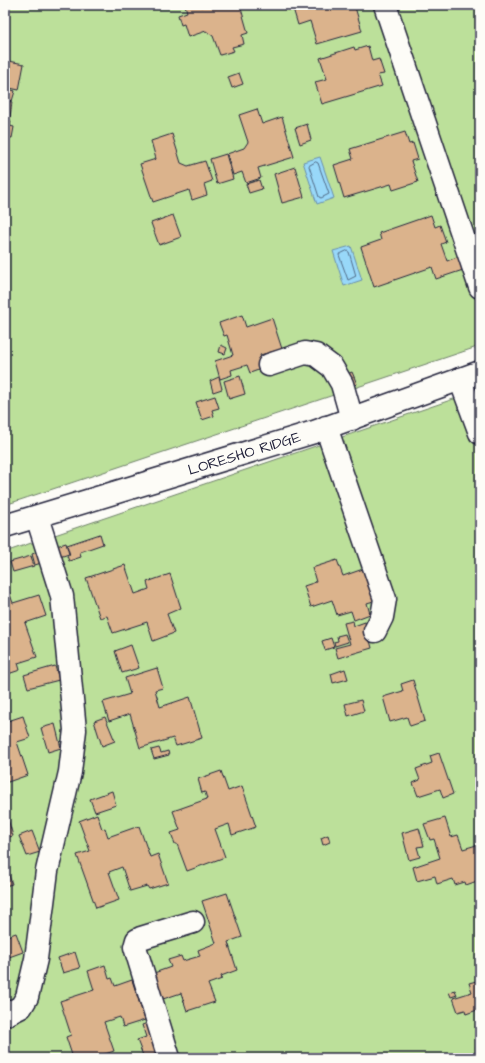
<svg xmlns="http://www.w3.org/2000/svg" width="485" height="1063" viewBox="0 0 485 1063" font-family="'Architects Daughter',sans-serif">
<rect width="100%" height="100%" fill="#fdfcf7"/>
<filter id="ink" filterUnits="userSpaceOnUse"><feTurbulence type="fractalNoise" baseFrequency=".025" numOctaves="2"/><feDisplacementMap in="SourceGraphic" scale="8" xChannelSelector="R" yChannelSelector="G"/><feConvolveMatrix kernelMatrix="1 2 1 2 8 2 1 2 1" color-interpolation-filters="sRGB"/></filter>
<g filter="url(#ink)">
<!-- green -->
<path fill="#bce09a" stroke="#6f816a" d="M 5,5 L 480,5 L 480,346 L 5,505 Z
M 480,390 L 480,1058 L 5,1058 L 5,552 Z"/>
<!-- water -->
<path fill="#98d8f9" stroke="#698fad" d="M 320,157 L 334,198 L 317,204 L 303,162 Z
M 351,246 L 362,280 L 344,286 L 333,251 Z"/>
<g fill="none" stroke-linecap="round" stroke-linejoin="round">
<!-- shore -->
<path stroke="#516b87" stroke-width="1" d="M 316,162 L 318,163 L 329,194 L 321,198 L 319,197 L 309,166 Z
M 347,251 L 349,252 L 356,276 L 348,280 L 339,255 Z"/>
</g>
<!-- building -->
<path fill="#dbb38c" stroke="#22223b" d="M 185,5 L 200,5 L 201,7 L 207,5 L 240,5 L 248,33 L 242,35 L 244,44 L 232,47 L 234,51 L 220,55 L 213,36 L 206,31 L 188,37 L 184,24 L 181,25 L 178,15 L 187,12 Z
M 292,5 L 362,5 L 355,7 L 362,31 L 317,44 L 310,21 L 298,25 Z
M 368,46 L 372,61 L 379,59 L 384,74 L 378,75 L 382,86 L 322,104 L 315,82 L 327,79 L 320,58 L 354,47 L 355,50 Z
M 5,49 L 9,50 L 5,73 Z
M 9,61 L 24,64 L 19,90 L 5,87 Z
M 239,73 L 243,84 L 232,88 L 228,77 Z
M 5,88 L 15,91 L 12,101 L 5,99 Z
M 5,101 L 12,102 L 10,117 L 5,117 Z
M 257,109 L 262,124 L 282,117 L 294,157 L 258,168 L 261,178 L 246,183 L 242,172 L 233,175 L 227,154 L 244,148 L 248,142 L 239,115 Z
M 5,119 L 11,121 L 10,126 L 14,127 L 12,138 L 5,137 Z
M 307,124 L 311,140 L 300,144 L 295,128 Z
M 405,132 L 409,144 L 413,143 L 418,159 L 411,161 L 418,182 L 393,190 L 391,184 L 344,198 L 334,165 L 353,159 L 350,149 Z
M 172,134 L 181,163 L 188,166 L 205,161 L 212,181 L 204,184 L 207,195 L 192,200 L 189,190 L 153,202 L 140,164 L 156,159 L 151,141 Z
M 226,154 L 233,179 L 217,184 L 210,159 Z
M 295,167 L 304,197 L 282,203 L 274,174 Z
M 259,180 L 262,189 L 249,193 L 246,184 Z
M 173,215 L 181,237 L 159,245 L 151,223 Z
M 431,215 L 435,227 L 440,225 L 446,242 L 441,244 L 447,261 L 462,255 L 466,269 L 436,279 L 432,267 L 374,287 L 361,247 L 381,240 L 379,233 Z
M 242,315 L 246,327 L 272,318 L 282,349 L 260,355 L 264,368 L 250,373 L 247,365 L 231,370 L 232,375 L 220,379 L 215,361 L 233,355 L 227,335 L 224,336 L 219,323 Z
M 221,345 L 227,348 L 225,354 L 219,352 Z
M 352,372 L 357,384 L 348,387 L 343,376 Z
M 240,376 L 245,394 L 229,399 L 224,381 Z
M 219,377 L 222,389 L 213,392 L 210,381 Z
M 215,396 L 219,408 L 212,410 L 214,416 L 202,420 L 196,402 Z
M 100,534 L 103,544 L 80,552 L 81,557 L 69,561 L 67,556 L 70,555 L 67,545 Z
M 66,543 L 69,554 L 35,565 L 32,554 Z
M 31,556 L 34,566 L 13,572 L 10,562 Z
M 337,560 L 343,576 L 366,568 L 377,600 L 367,603 L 370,614 L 354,620 L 351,611 L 337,615 L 332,600 L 311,607 L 304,586 L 316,582 L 312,568 Z
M 125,565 L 135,594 L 149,589 L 147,582 L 170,574 L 181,608 L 167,614 L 174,633 L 153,641 L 147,622 L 113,633 L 107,616 L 100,618 L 86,578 Z
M 8,589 L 13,603 L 39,595 L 46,616 L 25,623 L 37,657 L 18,663 L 20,670 L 5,675 L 5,590 Z
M 353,621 L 354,626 L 365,622 L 372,648 L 338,658 L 335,648 L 350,644 L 344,623 Z
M 345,634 L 348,642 L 335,646 L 334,642 L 338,641 L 337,636 Z
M 331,638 L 334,647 L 325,650 L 322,641 Z
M 131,645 L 139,668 L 122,673 L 115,651 Z
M 55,666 L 59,680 L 28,688 L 24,675 Z
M 157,668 L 163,688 L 155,690 L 160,707 L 190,697 L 202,738 L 176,746 L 173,738 L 140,748 L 130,714 L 109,721 L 103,702 L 130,694 L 125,678 Z
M 345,669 L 348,679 L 333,683 L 331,674 Z
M 413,680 L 425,721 L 410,726 L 407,717 L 390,722 L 383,697 L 403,691 L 401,684 Z
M 361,700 L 364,711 L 348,716 L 345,704 Z
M 23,716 L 30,738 L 17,742 L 28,775 L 5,783 L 5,722 Z
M 105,717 L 115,741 L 102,746 L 94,721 Z
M 55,724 L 61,748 L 48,752 L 41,728 Z
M 159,748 L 161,753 L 168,751 L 169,755 L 154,759 L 151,750 Z
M 439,753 L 453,794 L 443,798 L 440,789 L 418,796 L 413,783 L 420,780 L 416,769 L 432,763 L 430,756 Z
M 221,771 L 228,791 L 242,786 L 256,827 L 232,835 L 229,824 L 215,829 L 225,857 L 187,871 L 177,844 L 175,844 L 171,833 L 180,830 L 173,811 L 207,799 L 205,792 L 202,793 L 198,779 Z
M 112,791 L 116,805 L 95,812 L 90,799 Z
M 97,814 L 102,829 L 105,828 L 108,837 L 139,826 L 150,857 L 158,854 L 168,883 L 149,889 L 147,886 L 130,891 L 122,867 L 109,872 L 119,900 L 96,908 L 77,855 L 90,851 L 79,821 Z
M 445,818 L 451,837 L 458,835 L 463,849 L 480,844 L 480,865 L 477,866 L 480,880 L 466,885 L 465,882 L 455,885 L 453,879 L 437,884 L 435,876 L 417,881 L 413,867 L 440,858 L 434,839 L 430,840 L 424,824 Z
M 8,819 L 13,836 L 5,838 L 5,820 Z
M 419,828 L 424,846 L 417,847 L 420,857 L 409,860 L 402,833 Z
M 32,831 L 40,852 L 27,856 L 19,836 Z
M 328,835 L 330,842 L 323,845 L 321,838 Z
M 5,864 L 12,884 L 5,886 Z
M 227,893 L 242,937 L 228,942 L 237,970 L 221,976 L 222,979 L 208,984 L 215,1002 L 187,1011 L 181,993 L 163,999 L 154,973 L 171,967 L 168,960 L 181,956 L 183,961 L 200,956 L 198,950 L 216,943 L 202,901 Z
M 16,933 L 23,952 L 9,957 L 5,937 Z
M 75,952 L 80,968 L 63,973 L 58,958 Z
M 105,965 L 109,979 L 112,978 L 115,986 L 132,980 L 145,1020 L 123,1027 L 120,1017 L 104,1022 L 114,1051 L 93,1058 L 73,1058 L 66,1037 L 71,1035 L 60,1001 L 94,990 L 88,971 Z
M 480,980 L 480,1009 L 466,1014 L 465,1010 L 458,1012 L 453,998 L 472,992 L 469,983 Z
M 455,990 L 457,995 L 451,997 L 449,992 Z
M 150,1022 L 161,1053 L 144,1058 L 137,1040 L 146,1037 L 142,1025 Z
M 480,1046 L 480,1058 L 476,1047 Z"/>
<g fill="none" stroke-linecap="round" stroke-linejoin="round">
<!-- minor casing -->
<g stroke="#22223b" stroke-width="25">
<path id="minor" d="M 385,5 L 480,287
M 269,365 L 305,353 L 316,355 L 332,367 L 342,384 L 352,419
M 460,379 L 480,433
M 326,427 L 385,599 L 382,617 L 375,631
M 5,1015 L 21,1007 L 27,997 L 36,959 L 47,871 L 70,772 L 75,730 L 62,596 L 37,517
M 169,1058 L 135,947 L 137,940 L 141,938 L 193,922"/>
</g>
<!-- major casing -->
<g stroke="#22223b" stroke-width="25">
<g id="major">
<path id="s1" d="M 5,526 L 314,432 L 480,372"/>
</g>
</g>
<!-- minor -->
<use href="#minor" stroke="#fdfcf7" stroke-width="22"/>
<!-- major -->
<use href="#major" stroke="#fdfcf7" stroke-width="22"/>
</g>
</g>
<g text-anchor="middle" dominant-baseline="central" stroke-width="3" stroke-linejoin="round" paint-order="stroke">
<!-- street labels -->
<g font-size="15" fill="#22223b" stroke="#fdfcf7">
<text stroke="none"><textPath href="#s1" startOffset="250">LORESHO RIDGE</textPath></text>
</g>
</g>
<!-- margin -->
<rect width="485" height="1063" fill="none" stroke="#fdfcf7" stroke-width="20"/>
<rect x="10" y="10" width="465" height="1043" fill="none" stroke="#22223b" stroke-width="1.5" filter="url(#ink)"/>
</svg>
